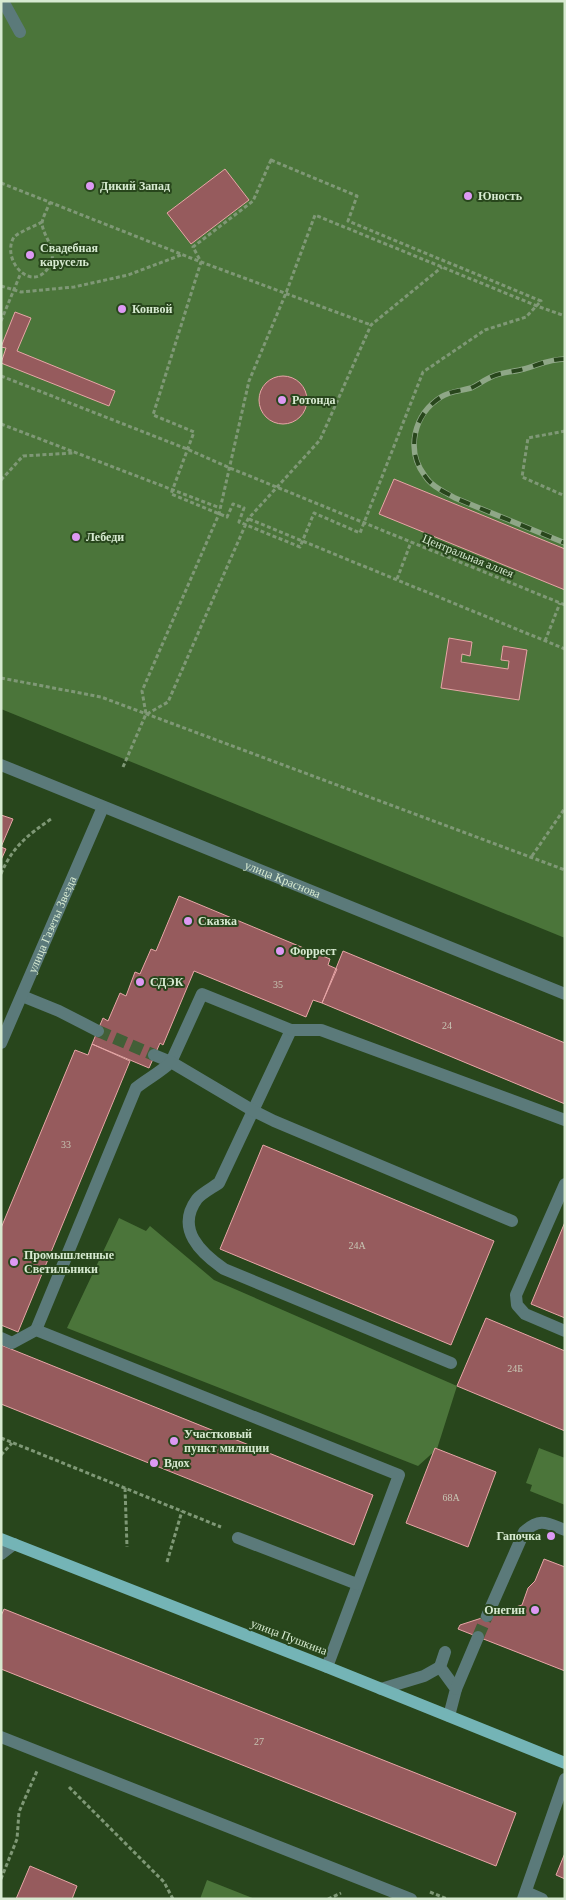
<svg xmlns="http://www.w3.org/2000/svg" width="566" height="1900" viewBox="0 0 566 1900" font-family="'Times New Roman',serif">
<rect width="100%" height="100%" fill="#28461c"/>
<!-- green -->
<path fill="#4b753a" d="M 1,1 L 565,1 L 565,938 L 1,709 Z
M 119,1218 L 146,1231 L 150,1226 L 214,1280 L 457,1386 L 437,1449 L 418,1466 L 67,1328 Z
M 539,1448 L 565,1458 L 565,1505 L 530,1491 L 532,1485 L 526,1483 Z
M 207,1880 L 255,1899 L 200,1899 Z"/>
<!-- building -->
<path fill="#965b5d" stroke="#e7a6a7" d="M 225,169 L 249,200 L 191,244 L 167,213 Z
M 15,312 L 31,318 L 17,351 L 115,391 L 109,406 L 1,363 L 6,348 L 1,347 Z
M259 400a24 24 0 1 1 48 0a24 24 0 1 1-48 0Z
M 394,479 L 565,549 L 565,590 L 379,514 Z
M 449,638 L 472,642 L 470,656 L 462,654 L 461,662 L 508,669 L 509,661 L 501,660 L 503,646 L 527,650 L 519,700 L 441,688 Z
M 1,815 L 13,819 L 1,847 L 6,849 L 1,860 Z
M 179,896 L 330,959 L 328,965 L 337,969 L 322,1003 L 313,1000 L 306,1017 L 194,971 L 163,1045 L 160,1043 L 149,1068 L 92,1044 L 103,1018 L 108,1021 L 120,993 L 126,996 L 135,972 L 140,974 L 151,949 L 156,951 Z
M 343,951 L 565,1043 L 565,1104 L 322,1003 Z
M 92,1044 L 130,1061 L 18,1332 L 1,1325 L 1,1228 L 75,1050 L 88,1055 Z
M 263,1145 L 494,1241 L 451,1345 L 220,1249 Z
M 565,1222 L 565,1318 L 531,1304 Z
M 486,1318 L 565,1351 L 565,1431 L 457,1386 Z
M 1,1345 L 373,1495 L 354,1545 L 1,1404 Z
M 435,1448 L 496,1472 L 468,1547 L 406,1523 Z
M 544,1559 L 565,1567 L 565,1671 L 458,1629 L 460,1625 L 522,1605 L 528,1588 L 535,1581 Z
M 4,1609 L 516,1813 L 496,1866 L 1,1669 L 1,1616 Z
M 565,1853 L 565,1879 L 556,1875 Z
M 30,1866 L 77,1886 L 72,1899 L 16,1899 Z"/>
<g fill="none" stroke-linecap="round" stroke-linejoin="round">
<!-- minor-tunnel -->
<path stroke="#425f37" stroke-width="12" stroke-dasharray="12 6" stroke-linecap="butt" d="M 98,1031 L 154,1055
M 478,1637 L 487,1616"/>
<!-- path -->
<path stroke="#7f9876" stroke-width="3" stroke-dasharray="4 2.5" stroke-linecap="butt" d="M 271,160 L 357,196 L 348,221 L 541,301 L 526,317 L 485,330 L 423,372 L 360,533 L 314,513 L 300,547 L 239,522 L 244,508 L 233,504 L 227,517 L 171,494 L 194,432 L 153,415 L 201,262 L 193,247 L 253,201 Z
M 1,183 L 201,262 L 371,325
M 42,222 C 33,227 21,231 14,237 C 0,260 33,296 50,265 C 58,250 44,238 42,224 C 42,218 48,208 50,202
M 1,286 L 21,292 L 74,287 L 128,275 L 181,255
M 1,321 L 20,275
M 1,376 L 187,449 L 230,468 L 565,605
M 1,424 L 220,508
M 565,431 L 528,438 L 522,477 L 565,496
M 1,480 L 23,456 L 73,453
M 249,519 L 565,649
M 397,579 L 411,542
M 545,641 L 560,603
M 1,678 L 101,697 L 565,870
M 147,714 L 168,702 L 248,519 L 320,440 L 371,325 L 442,267
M 123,767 L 146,714 L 142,691 L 219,514 L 249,381 L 286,293 L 315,215 L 537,306 L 565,316
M 532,856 L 565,808
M 1,874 C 12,847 28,835 51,819
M 1,1438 L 221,1527
M 1,1455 L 12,1443
M 125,1488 L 127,1547
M 167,1562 L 182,1511
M 69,1787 L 164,1882 L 173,1899
M 1,1879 L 17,1839 L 19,1812 L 37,1771
M 430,1892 L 447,1899
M 328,1899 L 341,1893"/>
<!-- minor -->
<g stroke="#5b7a7a" stroke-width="12">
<path d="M 3,1 L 20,32"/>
<path id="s1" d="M 1,765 L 565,994"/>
<path d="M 22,996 L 59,1011 L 98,1031"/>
<path d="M 291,1030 L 219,1183 C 212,1188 202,1193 197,1199 C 175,1229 201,1253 224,1269 L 451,1363"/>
<path id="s2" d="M 1,1043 L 103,807"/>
<path d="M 154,1055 L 171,1062 L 202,994 L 291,1030 L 321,1030 L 565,1120"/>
<path d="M 565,1184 L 516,1295 L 517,1305 L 525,1314 L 565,1331"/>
<path d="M 36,1330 L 136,1088 C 147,1079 161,1072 171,1062 L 252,1110 L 274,1121 L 512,1221"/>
<path d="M 1,1338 L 12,1343 L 36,1330 L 399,1475 L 327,1667"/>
<path d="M 238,1538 L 357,1584"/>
<path d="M 1,1554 L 14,1544"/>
<path d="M 487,1616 L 524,1532 C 540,1517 547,1523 565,1530"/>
<path d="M 445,1652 L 440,1667 L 456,1689 L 449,1716"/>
<path d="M 381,1689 L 424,1676 L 440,1667"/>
<path d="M 456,1689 L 478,1637"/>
<path d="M 1,1737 L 411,1899"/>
<path d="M 526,1892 L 542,1899"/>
<path d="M 523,1899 L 565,1779"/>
</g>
<!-- major -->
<path stroke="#74b4b6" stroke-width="12" d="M 1,1539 L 327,1667 L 565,1763"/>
<!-- rail casing -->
<g stroke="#8fa787" stroke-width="5.5">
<path id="rail" d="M 565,359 C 550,359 538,365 524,369 C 513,372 502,372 491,377 C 484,380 478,385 471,388 C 461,391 450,391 441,397 C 414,414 405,450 425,476 C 432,487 445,492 455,498 L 565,543"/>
</g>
<!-- rail -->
<use href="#rail" stroke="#28461c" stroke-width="4" stroke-dasharray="11" stroke-linecap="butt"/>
</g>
<!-- markers -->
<g fill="#dd99f3" stroke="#28461c" stroke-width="2">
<circle cx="90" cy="186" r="5"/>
<circle cx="468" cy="196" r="5"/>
<circle cx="30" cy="255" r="5"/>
<circle cx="122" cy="309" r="5"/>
<circle cx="282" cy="400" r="5"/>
<circle cx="76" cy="537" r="5"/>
<circle cx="188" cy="921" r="5"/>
<circle cx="280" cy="951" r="5"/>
<circle cx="140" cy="982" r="5"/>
<circle cx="14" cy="1262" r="5"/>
<circle cx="174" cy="1441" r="5"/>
<circle cx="154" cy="1463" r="5"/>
<circle cx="551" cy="1536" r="5"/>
<circle cx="535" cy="1610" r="5"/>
</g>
<g text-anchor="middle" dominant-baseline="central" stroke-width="4" stroke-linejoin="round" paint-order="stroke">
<!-- number labels -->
<g font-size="10" fill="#c7c6b4">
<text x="278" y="984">35</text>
<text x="447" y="1025">24</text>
<text x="66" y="1144">33</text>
<text x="357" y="1245">24А</text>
<text x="515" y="1368">24Б</text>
<text x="451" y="1497">68А</text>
<text x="259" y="1741">27</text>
</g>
<!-- poi labels -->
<g font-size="12" font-weight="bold" fill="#d7ead1" stroke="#28461c" text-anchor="start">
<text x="100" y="186">Дикий Запад</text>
<text x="478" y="196">Юность</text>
<text x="40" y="248">Свадебная<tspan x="40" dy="14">карусель</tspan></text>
<text x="132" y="309">Конвой</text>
<text x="292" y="400">Ротонда</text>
<text x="86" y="537">Лебеди</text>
<text x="198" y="921">Сказка</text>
<text x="290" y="951">Форрест</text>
<text x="150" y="982">СДЭК</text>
<text x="24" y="1255">Промышленные<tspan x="24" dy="14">Светильники</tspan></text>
<text x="184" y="1434">Участковый<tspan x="184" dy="14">пункт милиции</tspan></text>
<text x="164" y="1463">Вдох</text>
<text x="541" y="1536" text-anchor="end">Гапочка</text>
<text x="525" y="1610" text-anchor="end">Онегин</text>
</g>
<!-- street labels -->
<g font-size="12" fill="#d7ead1" stroke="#28461c">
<text transform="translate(468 556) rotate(22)">Центральная аллея</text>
<text stroke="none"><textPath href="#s1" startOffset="304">улица Краснова</textPath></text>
<text stroke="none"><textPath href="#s2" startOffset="129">улица Газеты Звезда</textPath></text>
<text transform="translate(289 1637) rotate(21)">улица Пушкина</text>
</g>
</g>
<!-- border -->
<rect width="566" height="1900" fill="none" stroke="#d7ead1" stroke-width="5"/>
</svg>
